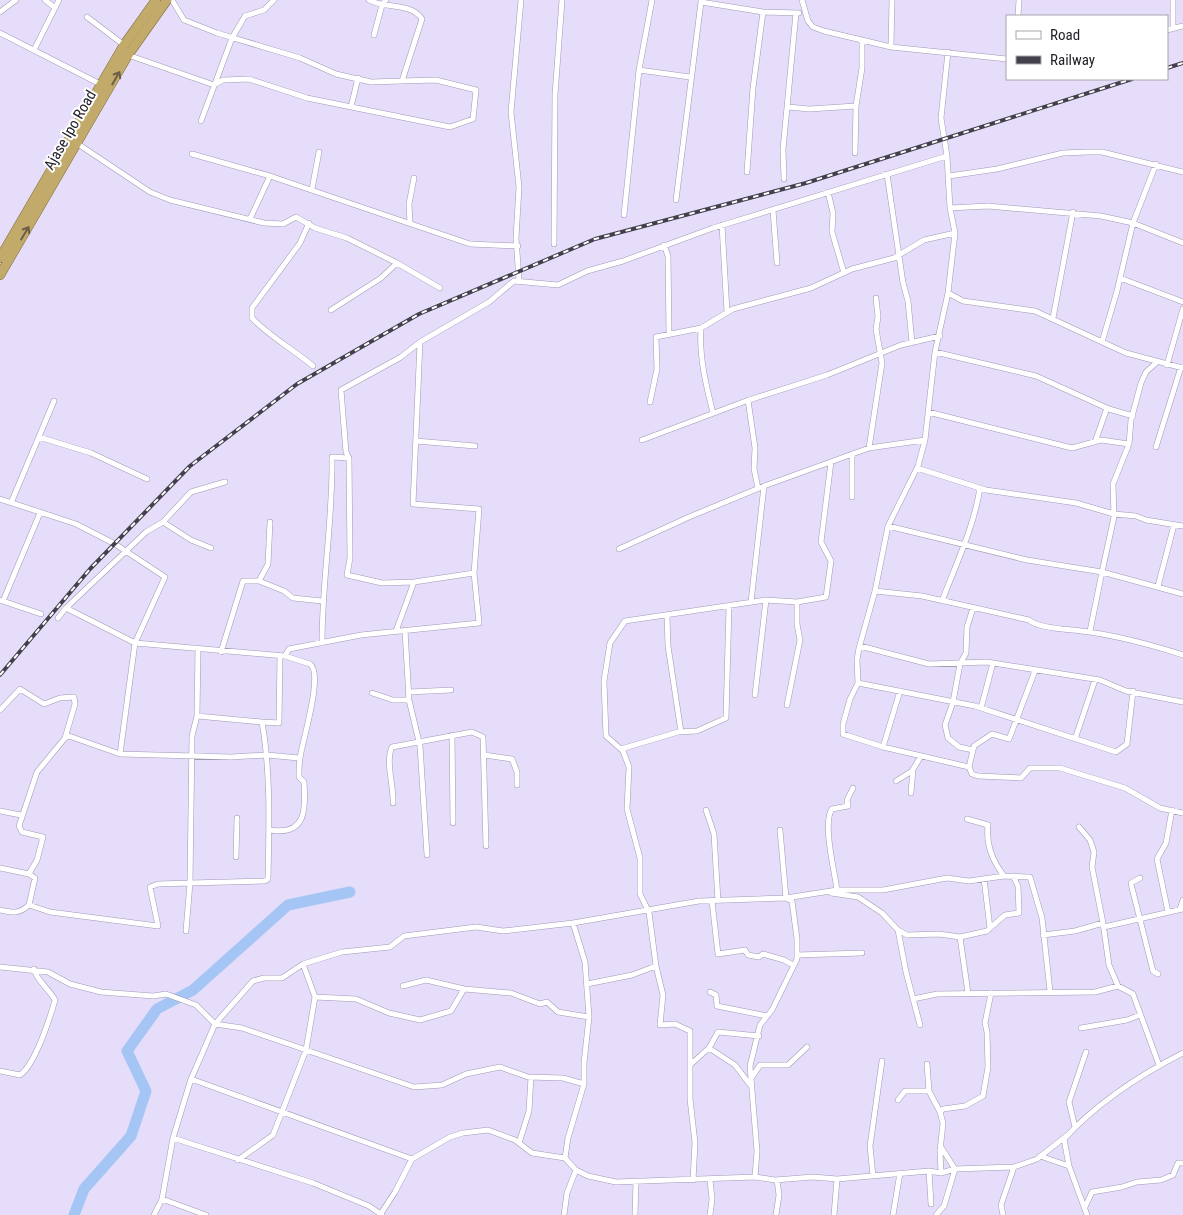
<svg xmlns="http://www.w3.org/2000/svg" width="1183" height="1215" viewBox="0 0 1183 1215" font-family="'Roboto Condensed',sans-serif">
<rect width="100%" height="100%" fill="#e5ddfa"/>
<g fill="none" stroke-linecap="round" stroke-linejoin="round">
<!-- river -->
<path stroke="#a5c5f5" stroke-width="11" d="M 74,1215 L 84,1189 L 131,1136 L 146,1091 L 127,1051 L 157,1009 L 193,990 L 288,905 L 350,892"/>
<!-- minor casing -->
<g stroke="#a099b3" stroke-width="6">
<path id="minor" d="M 45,0 L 54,7
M 172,0 L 184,20 L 217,33 L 300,58 L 336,74 L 371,82 L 402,81 L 422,19 C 411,2 385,9 369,0
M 701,0 L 701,2 L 763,12 L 799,13
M 802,0 L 808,21 L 813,27 L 824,31 L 891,47 L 1007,59
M 0,12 L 16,0
M 1018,16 L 1019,0
M 87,17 L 124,45
M 1173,28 L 1173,0
M 1167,30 L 1183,26
M 0,33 L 102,85
M 374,35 L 382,5 L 386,0
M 891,47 L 892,0
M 34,50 L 59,0
M 948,52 L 941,118 L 947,156 L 950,208 L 955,233 L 948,293 L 935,352 L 925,440 L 918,466 L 888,526 L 875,591 L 859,648 L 857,660 L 858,683 L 850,699 L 843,724 L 843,734 L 883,747 L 969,767
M 128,55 L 214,85 L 223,80 L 249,79 L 307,98 L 450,127 L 473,119 L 476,90 L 436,80 L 402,81
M 639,70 L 690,77
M 351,107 L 358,78
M 788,107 L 809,109 L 856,106
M 201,121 L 232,38 L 245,16 L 264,10 L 274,0
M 78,144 L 150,192 L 170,200 L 264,223 L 283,224 L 296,217 L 315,228 L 347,238 L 397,263 L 440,288
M 855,153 L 856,106 L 862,68 L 862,42
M 192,154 L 270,176
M 747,172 L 753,88 L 763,12
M 887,174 L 903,283 L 908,301 L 912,343
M 949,176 L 997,169 L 1063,153 L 1088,152 L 1102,152 L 1183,172
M 784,179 L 783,149 L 796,13
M 312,189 L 319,152
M 828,192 L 833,213 L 832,232 L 844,273
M 676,200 L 701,2
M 950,208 L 988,206 L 1101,216 L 1133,223 L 1183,243
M 773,210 L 777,263
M 624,215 L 639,70 L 652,0
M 250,219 L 270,176 L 470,244 L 518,246
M 309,223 L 300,243 L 252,308 L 252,318 C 270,337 293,349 313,366
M 410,223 L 409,204 L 414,178
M 722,225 L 727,312
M 554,244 L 555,95 L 562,0
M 664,245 L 668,256 L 669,334
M 1120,278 L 1183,302
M 519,280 L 516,238 L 519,187 L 511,112 L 521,0
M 948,293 L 963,301 L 1035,311 L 1126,353 L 1183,368
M 331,310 L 381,278 L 397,263
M 1053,318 L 1073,212
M 701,328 C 699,357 706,385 713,413
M 420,342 L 401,357 L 341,390 L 346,452 L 349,458 L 350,558 L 347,575 L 382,583 L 414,582 L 474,573 L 479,509 L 413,504 L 420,342 L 489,302 L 514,281 L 558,285 L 587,271 L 623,261 L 713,228 L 947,156
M 1102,342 L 1117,291 L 1133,223 L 1156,164
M 935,352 L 1036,376 L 1109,409 L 1133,416
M 1157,362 L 1146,372 L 1141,383 L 1131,420 L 1129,444 L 1113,484 L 1114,517 L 1102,572 L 1183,594
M 1167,365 L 1183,309
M 748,400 L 755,448 L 754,469 L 758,488
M 650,402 L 657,369 L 656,337 L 701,328 L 733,309 L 811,288 L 852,269 L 894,258 L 924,240 L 955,233
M 928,412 L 1072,448 L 1101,440 L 1129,444
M 39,437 L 91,453 L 147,479
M 642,440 L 746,401 L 827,375 L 901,345 L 940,336
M 416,441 L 475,446
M 1095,442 L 1107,408
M 1156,447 L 1181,367
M 869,448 L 882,363 L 876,329 L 878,317 L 876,298
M 852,454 L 852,497
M 917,468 L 986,490 L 1076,503 L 1114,514 L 1136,516 L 1146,520 L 1183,526
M 0,499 L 76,524 L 115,544 L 165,577 L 135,643 L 120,754
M 11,503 L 54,401
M 163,522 L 191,492 L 225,482
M 888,526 L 1027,560 L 1102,572 L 1090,631
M 211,548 L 191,540 L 163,522 L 146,532 L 66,608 L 135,643 L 285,656 L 289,649 L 361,635 L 479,623 L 474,573
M 619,549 L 689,517 L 764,486 L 869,448 L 925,440
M 259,581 L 284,591 L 293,598 L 322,601
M 1158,586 L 1174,525
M 875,591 L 922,596 L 1029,620 C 1036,626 1052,628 1062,629 C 1104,632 1143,642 1183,655
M 0,600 L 41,614
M 3,601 L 40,513
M 942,601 C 956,564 974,527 980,488
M 751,602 L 764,486
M 667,616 L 668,646 L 681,732
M 58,618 L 66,608
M 405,630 L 409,700 L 420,746 L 427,855
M 396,631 L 414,582
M 322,643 C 322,581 333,519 332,457 L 349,458
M 860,646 L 929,664 L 987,662 L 1100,680 L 1126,691 L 1183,702
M 221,652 L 243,581 L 259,581 L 268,564 L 270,522
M 1035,671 L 1009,739 L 992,734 L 974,746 L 969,767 L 972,774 L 978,776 L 1021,778 L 1030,768 L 1060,768 L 1125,788 L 1160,808 L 1183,813
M 858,683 L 975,706 L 1116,752 L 1127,744 L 1133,691
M 409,692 L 451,690
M 372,693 L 393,700 L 409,700
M 755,695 L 766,600
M 787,705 L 800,640 L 797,624 L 797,602
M 981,708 L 993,663
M 0,710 L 20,689 L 44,704 L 60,698 L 74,697 L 75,704 L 65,738
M 197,716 L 262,722 C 271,774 269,827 268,879 L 265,881 L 190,883 L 192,736 L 197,716 L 198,649
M 262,722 L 279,723 L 280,656
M 452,735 L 453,823
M 1075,739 L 1095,680
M 883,747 L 900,691
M 621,749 L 678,732 L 697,731 L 726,718 L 729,606
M 973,750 L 959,747 L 948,738 L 945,725 L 953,702 L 960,664 L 966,653 L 967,627 L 973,608
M 484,755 L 512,759 L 517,772 L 517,785
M 896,781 L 912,771 L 921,756
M 911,793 L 913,769
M 393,803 C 394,786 385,762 392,747 L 472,732 L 483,737 L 486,846
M 706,810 L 714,834 L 718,901
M 0,811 L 21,815
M 967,819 L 988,825 C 986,845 992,860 1004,876
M 1079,827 L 1090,840 L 1094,852 L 1092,867 L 1103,923
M 270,830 C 306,836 306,810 304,782 L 299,777 C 299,771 299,764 300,758 C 302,742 324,673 310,664 L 285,656
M 236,857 L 237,818
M 0,868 L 29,874 L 37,860 L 43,837 L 22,832 L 19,826 L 37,772 L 65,738 L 69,736 L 120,754 L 231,757 L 267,755 L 299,758
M 1140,878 L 1131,883 L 1132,888 L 1153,971 L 1158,974
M 837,890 L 883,890 L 947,878 L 969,881 L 1004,876 L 1030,877 L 1042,918 L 1050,991
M 831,893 L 858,897 L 882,913 L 898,930 L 906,972 L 920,1025
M 712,901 L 718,954 L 745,950 L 748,955 L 759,957 L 763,954 L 784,960 L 793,965
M 29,905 L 35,878 L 29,874
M 1180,909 L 1183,900
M 0,910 C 13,913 19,914 29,905 L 50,912 L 158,926 L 150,887 L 158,884 L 190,883 L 186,931
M 1168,912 L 1157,859 L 1166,843 L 1172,810
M 573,923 L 699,901 L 786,898 L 837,890 C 835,873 822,823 832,809 L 848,806 L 847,800 L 853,788
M 1104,927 L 1183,909
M 990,928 L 1005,915 L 1019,913 L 1018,886 L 1013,876
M 898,930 L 907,935 L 939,934 L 960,937 L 987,931 L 990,928 L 984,879
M 1043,935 L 1075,931 L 1103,923 L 1109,965 L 1118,986 L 1133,994 L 1159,1065
M 960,937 L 968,993
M 797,955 L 862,953
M 0,967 L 48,972 L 70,984 L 101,992 L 153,996 L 166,994 L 196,1005 L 215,1024 L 242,1028 L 414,1087 L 442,1085 L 466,1074 L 500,1067 L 528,1077 L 563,1078 L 584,1084
M 587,984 L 632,975 L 656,966
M 403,986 L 426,980 L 464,989 L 511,993 L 540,1004 L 547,1002 L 558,1012 L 589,1017
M 710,992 L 716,995 L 717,1006 L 767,1016
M 315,997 L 356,999 L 389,1013 L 420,1020 L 451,1011 L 464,989
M 913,999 L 937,994 L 1095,992 L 1118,986
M 1081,1028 L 1127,1020 L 1140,1015
M 709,1048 L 735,1065 L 751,1086
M 691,1064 L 709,1048 L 718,1032 L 759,1036
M 927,1064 L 929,1091 L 940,1112 L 943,1123 L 940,1151 L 941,1173
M 0,1071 L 20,1075 C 35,1065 50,1018 55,1000 C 50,990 36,980 34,969
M 191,1079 L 412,1159
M 750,1080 L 760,1065 L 788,1065 L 807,1047
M 898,1100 L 905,1091 L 929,1091
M 940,1112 L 943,1109 L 965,1106 L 983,1096 L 988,1067 L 987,1032 L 985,1023 L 991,993
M 1075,1127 L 1069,1102 L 1086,1052
M 173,1138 L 313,1183 L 369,1206 L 382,1215
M 519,1143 L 529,1111 L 531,1077
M 1040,1156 L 1069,1166
M 238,1160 L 273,1135 L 306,1050 L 315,997 L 303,964
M 929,1171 L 931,1204
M 873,1176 L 870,1146 L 882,1061
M 755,1177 L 757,1151 L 750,1066 L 760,1025 L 772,1010 L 797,959 L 797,939 L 792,901 L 786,898 L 780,830
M 693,1180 L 695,1143 L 690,1099 L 690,1031 L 675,1024 L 660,1025 L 663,995 L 656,966 L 649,912 L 640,894 L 640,858 L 627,809 L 629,767 L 623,751 L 606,736 L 604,681 L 610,643 L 625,621 L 766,600 L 797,602 L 826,597 L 831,561 L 821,542 L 831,462
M 710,1180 L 712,1199 L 710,1215
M 162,1199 L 206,1215
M 1085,1207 L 1092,1192 L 1122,1187 L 1137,1182 L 1161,1180 L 1173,1175 L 1178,1163 L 1183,1163
M 154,1215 L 162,1199 L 173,1138 L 191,1079 L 215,1024 L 253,981 L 264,978 L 282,978 L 303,964 L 342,952 L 390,947 L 404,936 L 476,927 L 503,931 L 573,923 L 585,962 L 589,1017 L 584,1063 L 584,1084 L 568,1138 L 565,1158
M 380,1215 L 395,1192 L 412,1159 L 450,1137 L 463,1133 L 488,1130 L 515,1140 L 532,1153 L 565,1158 L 576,1170 L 588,1176 L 616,1182 L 755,1177 L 775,1180 L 813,1177 L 837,1179 L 929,1171 L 941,1173 L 955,1169 L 1014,1167 L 1037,1159 L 1070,1133
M 564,1215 L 567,1193 L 576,1170
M 635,1215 L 636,1182
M 776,1215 L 779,1195 L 777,1180
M 834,1215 L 837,1179
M 893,1215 L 900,1173
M 936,1215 L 944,1206 L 955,1169 L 941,1147
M 1003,1215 L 1001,1205 L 1014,1167
M 1087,1215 L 1069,1166 L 1064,1139 C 1097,1103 1140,1075 1183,1053"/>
</g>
<!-- trunk casing -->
<g stroke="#816d3c" stroke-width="10">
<path id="trunk" d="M 0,258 L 124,45 L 156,0
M 0,275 L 128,55 L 167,0"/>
</g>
<!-- minor -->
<use href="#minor" stroke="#fff" stroke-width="5"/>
<!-- trunk -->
<use href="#trunk" stroke="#c2ab6a" stroke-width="9"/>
<!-- rail casing -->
<g stroke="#433f4c" stroke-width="4">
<path id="rail" d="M 1167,68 L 1183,63
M 0,675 L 90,569 L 190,466 L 297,384 L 419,314 L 595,239 L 806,183 L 1132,79"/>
</g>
<!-- rail -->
<use href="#rail" stroke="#fff" stroke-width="2" stroke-dasharray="5.5" stroke-linecap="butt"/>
</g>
<!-- one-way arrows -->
<defs><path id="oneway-shaft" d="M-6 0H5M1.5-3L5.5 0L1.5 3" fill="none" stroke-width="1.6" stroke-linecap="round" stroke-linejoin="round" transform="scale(1.25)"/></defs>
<g stroke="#6b5f47">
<use href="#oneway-shaft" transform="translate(116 78) rotate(-60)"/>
<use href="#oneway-shaft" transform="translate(25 233) rotate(-59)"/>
</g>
<g text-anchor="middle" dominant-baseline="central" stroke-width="4" stroke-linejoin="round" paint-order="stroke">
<!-- street labels -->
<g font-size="15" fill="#24212b" stroke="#fff">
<text transform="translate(70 130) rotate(-60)">Ajase Ipo Road</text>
</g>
</g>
<!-- legend -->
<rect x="1006" y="15" width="162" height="65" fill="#ffffff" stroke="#a7a6aa"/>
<rect x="1016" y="31" width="25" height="8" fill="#ffffff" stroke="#a7a6aa"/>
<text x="1050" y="40" font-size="15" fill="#24212b">Road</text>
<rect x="1016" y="56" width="25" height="8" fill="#433f4c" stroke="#a7a6aa"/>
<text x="1050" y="65" font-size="15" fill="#24212b">Railway</text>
</svg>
